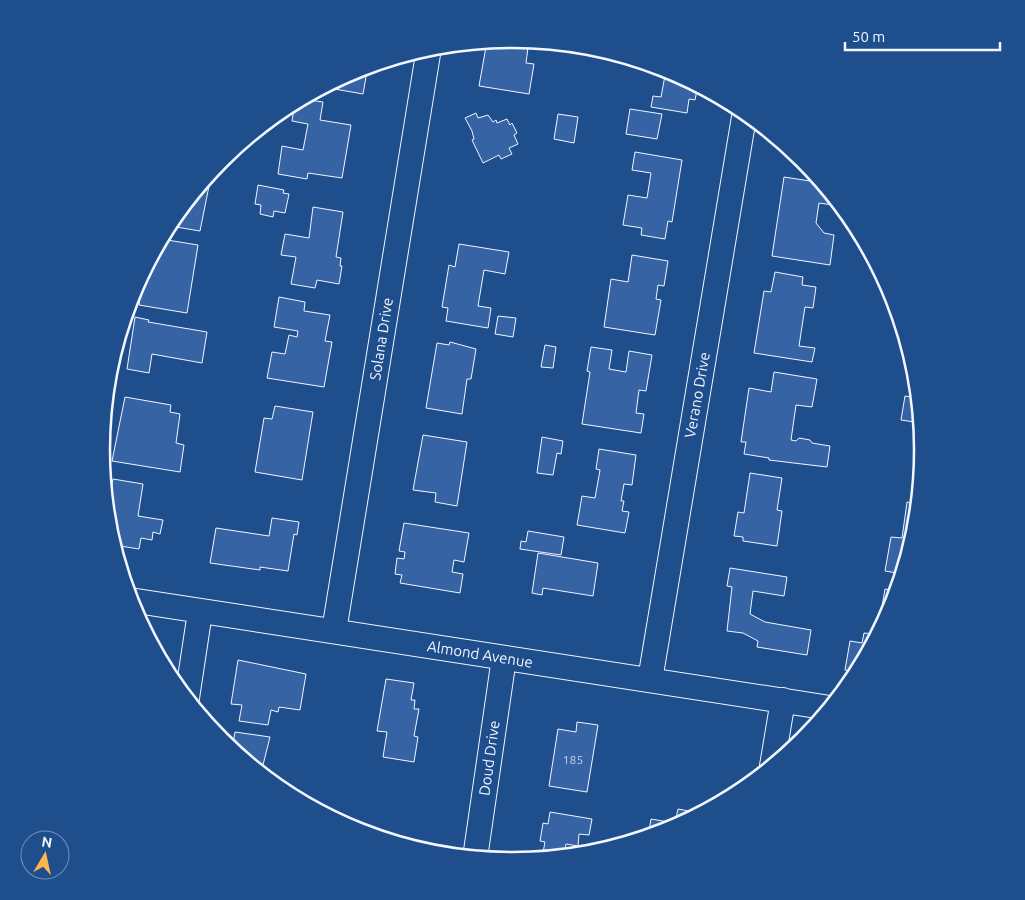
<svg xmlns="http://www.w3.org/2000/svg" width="1025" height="900" viewBox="0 0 1025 900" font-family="Ubuntu,sans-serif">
<rect width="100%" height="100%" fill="#1f4e8c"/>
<!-- building -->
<path fill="#3563a3" stroke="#f2f6ff" d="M 513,39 L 529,40 L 526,63 L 534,64 L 529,94 L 479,86 L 487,41 Z
M 617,54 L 670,70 L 698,85 L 695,100 L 689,99 L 687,113 L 651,107 L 653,96 L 661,97 L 666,70 L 615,62 Z
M 368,66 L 363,94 L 323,87 L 355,70 Z
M 302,99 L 323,102 L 320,120 L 351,125 L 342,178 L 308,173 L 307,179 L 278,174 L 282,146 L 303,150 L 308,124 L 292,121 L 295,102 Z
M 630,109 L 662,114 L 657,139 L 626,134 Z
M 476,113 L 478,118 L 488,115 L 493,122 L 496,120 L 497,123 L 507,119 L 510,125 L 512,123 L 517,133 L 514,135 L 518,144 L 509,148 L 512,154 L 501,159 L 499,155 L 483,163 L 472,140 L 474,139 L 472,131 L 465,118 Z
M 558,114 L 578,117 L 574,143 L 554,139 Z
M 635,152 L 682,160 L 672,222 L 668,221 L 665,239 L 641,235 L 642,228 L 623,225 L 628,195 L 647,198 L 651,173 L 632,170 Z
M 212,171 L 200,231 L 170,226 L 171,221 Z
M 784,177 L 823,183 L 840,203 L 839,206 L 819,203 L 816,223 L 824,233 L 834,235 L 830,265 L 772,256 Z
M 258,185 L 284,190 L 283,193 L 289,194 L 285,213 L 274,211 L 273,217 L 260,214 L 261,205 L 255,204 Z
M 313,207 L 343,212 L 336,257 L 341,258 L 340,266 L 342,266 L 339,284 L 317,280 L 315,288 L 291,284 L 296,257 L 281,255 L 285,234 L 309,238 Z
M 161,239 L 198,245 L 187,313 L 139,305 L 144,270 Z
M 459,244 L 509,252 L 505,274 L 484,270 L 478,306 L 491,308 L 488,328 L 446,321 L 448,308 L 442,307 L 449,265 L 455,267 Z
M 632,255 L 668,261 L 664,286 L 658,285 L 656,299 L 661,300 L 655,335 L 604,327 L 611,279 L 628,282 Z
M 775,272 L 803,277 L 802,285 L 816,287 L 813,308 L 805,307 L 799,346 L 815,348 L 812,362 L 754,353 L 764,291 L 771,292 Z
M 279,297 L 305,302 L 304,311 L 330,315 L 325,341 L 332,342 L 324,387 L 267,378 L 272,352 L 285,354 L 289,335 L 297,337 L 298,331 L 274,327 Z
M 498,316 L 516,318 L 513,337 L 495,334 Z
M 135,317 L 149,320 L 148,322 L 207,332 L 202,363 L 152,354 L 149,373 L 127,369 Z
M 450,342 L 476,349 L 471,379 L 467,379 L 462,414 L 426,408 L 437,343 L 449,345 Z
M 545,345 L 556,347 L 553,368 L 541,367 Z
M 591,347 L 612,350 L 609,369 L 626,372 L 629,351 L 652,355 L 646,391 L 639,390 L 636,413 L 644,414 L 641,433 L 582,424 L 590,372 L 587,371 Z
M 774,372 L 817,379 L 812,407 L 796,405 L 791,440 L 796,441 L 799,438 L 810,440 L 812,443 L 830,446 L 827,467 L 769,460 L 769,458 L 744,454 L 746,442 L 741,442 L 749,388 L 771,392 Z
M 905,396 L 919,398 L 921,423 L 901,420 Z
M 125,397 L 171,405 L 170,412 L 180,414 L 176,443 L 184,445 L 180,472 L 112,461 Z
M 275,406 L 313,412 L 302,480 L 255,472 L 264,418 L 272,419 Z
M 922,433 L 924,450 L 922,466 L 917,465 Z
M 423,435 L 467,442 L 457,506 L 435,502 L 436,493 L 413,490 Z
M 542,437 L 563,441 L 561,454 L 557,453 L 553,475 L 537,473 Z
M 599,449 L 636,455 L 632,485 L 624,484 L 621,501 L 624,501 L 622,511 L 629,512 L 625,533 L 577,525 L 582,496 L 595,498 L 600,470 L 596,469 Z
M 750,473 L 782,478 L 777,510 L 782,511 L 777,546 L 743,541 L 743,537 L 734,536 L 738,512 L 744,513 Z
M 113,479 L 143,484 L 138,516 L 163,520 L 160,534 L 153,532 L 152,540 L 141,538 L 139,549 L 114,545 L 107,512 Z
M 907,502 L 918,504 L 916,531 L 903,574 L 885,571 L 891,537 L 902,538 Z
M 272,518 L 299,522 L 297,535 L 294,534 L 288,571 L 260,567 L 260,570 L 210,563 L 216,528 L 269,536 Z
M 404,523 L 469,533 L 464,562 L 454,560 L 452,572 L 463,574 L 460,593 L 400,583 L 402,575 L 395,574 L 397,558 L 404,559 L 405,552 L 399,551 Z
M 528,531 L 564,537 L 561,555 L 520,549 L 521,541 L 526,542 Z
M 538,553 L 598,563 L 593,596 L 543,588 L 542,595 L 532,593 Z
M 730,568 L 787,577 L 784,596 L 753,591 L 750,614 L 765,622 L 811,630 L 807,655 L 757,647 L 758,641 L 743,633 L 727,631 L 732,587 L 727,586 Z
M 885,589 L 897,591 L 892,608 L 858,672 L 845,670 L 850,641 L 862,643 L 864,633 L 874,634 L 876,619 L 880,619 Z
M 238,660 L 306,674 L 300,710 L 279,707 L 278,712 L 271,710 L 268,725 L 239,721 L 242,705 L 231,704 Z
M 386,679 L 414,683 L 411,700 L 415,700 L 414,709 L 419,709 L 414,736 L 418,737 L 414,762 L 383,757 L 387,732 L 377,731 Z
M 577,722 L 598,725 L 587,792 L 549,786 L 558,729 L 576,732 Z
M 235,732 L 270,737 L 261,773 L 232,749 Z
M 678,809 L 694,812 L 693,818 L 670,830 L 648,837 L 651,819 L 675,823 Z
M 550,812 L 592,819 L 589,835 L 579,834 L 578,846 L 566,844 L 564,856 L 542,858 L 545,842 L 540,841 L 543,823 L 548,824 Z"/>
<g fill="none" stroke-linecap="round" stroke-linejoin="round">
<!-- minor casing -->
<g stroke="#f2f6ff" stroke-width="26">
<path id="minor" d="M 130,600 L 830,708
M 334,631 L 429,48
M 650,680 L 745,111
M 187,698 L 200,612
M 772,766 L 783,700
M 475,858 L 504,658"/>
</g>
<!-- minor -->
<use href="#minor" stroke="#1f4e8c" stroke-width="24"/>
</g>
<g text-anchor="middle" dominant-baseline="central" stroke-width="4" stroke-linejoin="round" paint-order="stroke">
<!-- number labels -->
<g font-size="12" fill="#c3d1e8">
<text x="573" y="759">185</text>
</g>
<!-- street labels -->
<g font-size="15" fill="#f2f6ff" stroke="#1f4e8c">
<text transform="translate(381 339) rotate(-81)">Solana Drive</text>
<text transform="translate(697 395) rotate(-80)">Verano Drive</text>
<text transform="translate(480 654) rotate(9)">Almond Avenue</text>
<text transform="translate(489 758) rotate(-82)">Doud Drive</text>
</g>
</g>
<!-- crop -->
<path d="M0 0H1025V900H0ZM110 450a402 402 0 1 1 804 0a402 402 0 1 1-804 0Z" fill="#1f4e8c" fill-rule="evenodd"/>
<path fill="none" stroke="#f2f6ff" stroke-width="2.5" d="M110 450a402 402 0 1 1 804 0a402 402 0 1 1-804 0Z"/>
<!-- north arrow -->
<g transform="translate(45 855) rotate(9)"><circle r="24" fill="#1f4e8c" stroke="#7391ba"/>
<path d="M0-4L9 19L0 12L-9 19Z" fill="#ffb74d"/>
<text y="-8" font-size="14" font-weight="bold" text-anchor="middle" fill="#f2f6ff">N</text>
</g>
<!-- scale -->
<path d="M845 42v8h155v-8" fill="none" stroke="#f2f6ff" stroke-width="2.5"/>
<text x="852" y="42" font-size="15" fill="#f2f6ff" stroke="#1f4e8c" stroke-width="4" paint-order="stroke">50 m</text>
</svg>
